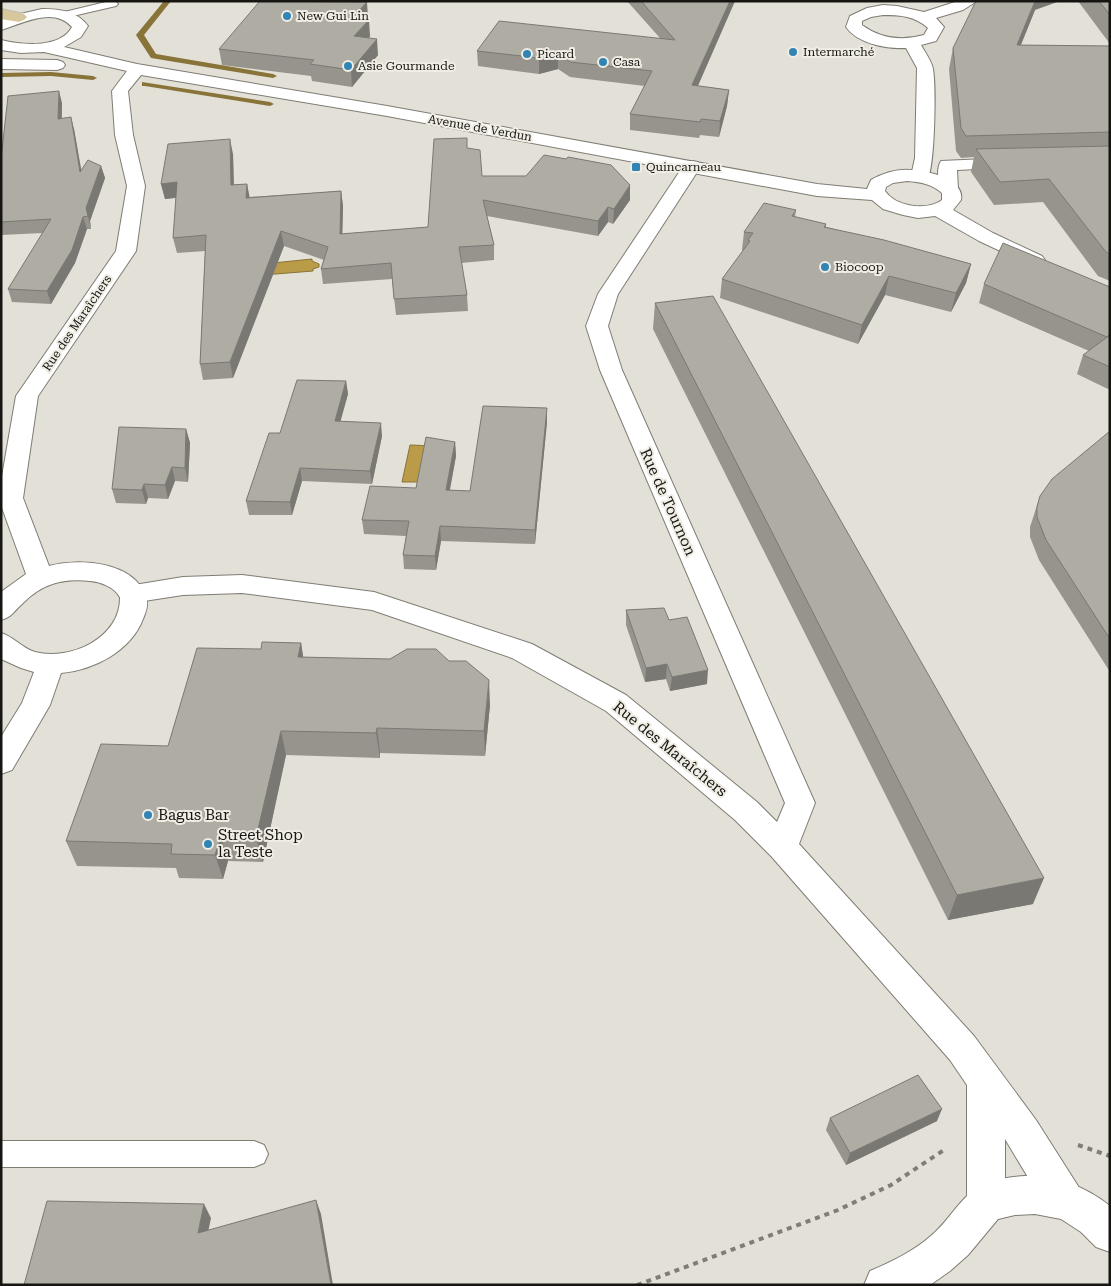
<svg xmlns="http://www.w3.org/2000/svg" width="1111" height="1286" viewBox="0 0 1111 1286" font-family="'Roboto Serif',serif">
<rect width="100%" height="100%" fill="#e3e0d7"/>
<!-- water -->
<path fill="#b99b48" stroke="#887338" d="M 312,259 L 312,261 L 319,264 L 319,267 L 313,269 L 313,271 L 263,275 L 263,264 Z
M 410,445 L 435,446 L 428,482 L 402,482 Z"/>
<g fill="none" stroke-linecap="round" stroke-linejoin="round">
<!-- stream -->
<path fill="#887338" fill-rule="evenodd" d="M 164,1 L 171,1 L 144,35 L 156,54 L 273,74 L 277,76 L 273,78 L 151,58 L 136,35 Z
M 51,72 L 93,76 L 97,78 L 93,80 L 51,76 L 1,77 L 1,73 Z
M 142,82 L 270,102 L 274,104 L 270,106 L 145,86 L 142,86 Z"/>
<!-- service casing -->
<g stroke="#7f7c74" stroke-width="2">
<path id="service" d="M 110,1 L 116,2 L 118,4 L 116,6 L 64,18 L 58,15 L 60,13 Z
M 1,1141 L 254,1141 L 264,1145 L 268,1154 L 264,1163 L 254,1167 L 1,1167 Z"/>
</g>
<!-- minor casing -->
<g stroke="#7f7c74" stroke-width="2">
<path id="minor" d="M 958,1 L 977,1 L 963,10 L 936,18 L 944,27 L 936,41 L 921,45 C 925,52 932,62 933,69 C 936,86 935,168 927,180 L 920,182 L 913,180 L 911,176 L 915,158 L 917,68 L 906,48 C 887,49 858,44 846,27 L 850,16 L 867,8 L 883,5 L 897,6 L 924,12 ZM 883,15 C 900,15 915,16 928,28 L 924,35 C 902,41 881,39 862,25 L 862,21 L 871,17 Z
M 1,59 L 57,60 L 63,62 L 65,65 L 63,68 L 57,70 L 1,69 Z
M 1009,158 L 1015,159 L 1018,163 L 1015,167 L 957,170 L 958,189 L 956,193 L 949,195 L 942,193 C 938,186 936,168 941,161 Z
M 692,161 L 698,162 L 701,166 L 618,294 L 608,326 L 622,370 L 815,803 L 799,844 L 974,1036 L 1036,1120 L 1078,1186 L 1083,1200 L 1078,1214 L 1064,1219 L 1050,1214 L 1005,1139 L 1005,1204 L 1000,1218 L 986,1223 L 972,1218 L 967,1204 L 967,1085 L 950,1060 L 771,856 L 735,820 L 606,711 L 512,658 L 372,610 L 242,593 L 183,595 L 131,603 L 122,601 L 118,594 L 122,587 L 183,577 L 242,575 L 374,592 L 532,644 L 626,695 L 757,802 L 777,822 L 785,803 L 600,370 L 586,326 L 598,294 L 686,162 Z"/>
</g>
<!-- tertiary casing -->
<g stroke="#7f7c74" stroke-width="2">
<path id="tertiary" d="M 42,9 C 60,9 77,11 88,26 L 81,37 L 64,47 L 137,64 L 387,106 L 817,184 L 867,189 L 871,180 C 882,174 896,169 909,170 C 924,170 965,178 961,200 L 953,210 L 993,233 L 1042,256 L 1045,260 L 1042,264 L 1035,266 L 1028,264 L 979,241 L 935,216 L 918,218 L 903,215 L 883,209 L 872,200 L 817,196 L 387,116 L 141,75 L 128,91 L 133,135 L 145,186 L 136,251 L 38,396 L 23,498 L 49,566 C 79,558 134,561 146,597 C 149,604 146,612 143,619 C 131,651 94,670 61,673 L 50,705 L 12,770 L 1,774 L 1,737 L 22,703 L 34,672 L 21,668 L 1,659 L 1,633 C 14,637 22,648 35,652 C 70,661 121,638 120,597 C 114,587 101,582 90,581 C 63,578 41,584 22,604 C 14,611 12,617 1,620 L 1,592 L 26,574 L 1,505 L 1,482 L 16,396 L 116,251 L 127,186 L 115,135 L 112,91 L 127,71 L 44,52 L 21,53 L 1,50 L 1,40 C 22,45 60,49 72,27 C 53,6 22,24 1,30 L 1,19 L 3,18 ZM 907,181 C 920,182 932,184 942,193 L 942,200 C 927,211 896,207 885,191 L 886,187 L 893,183 Z
M 1025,1176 C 1057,1176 1085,1186 1110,1206 L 1110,1252 L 1096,1247 L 1081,1232 L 1061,1219 L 1035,1214 L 1015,1215 L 998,1219 L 968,1255 L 950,1271 L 930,1285 L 864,1285 L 870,1271 C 893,1261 914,1251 932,1235 C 946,1223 955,1207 968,1195 C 982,1181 1007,1177 1025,1176 Z"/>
</g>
<!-- primary casing -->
<g stroke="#bebdbd" stroke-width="2">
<path id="primary" d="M 1,9 L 24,14 L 27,17 L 24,20 L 19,22 L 1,19 Z"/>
</g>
<!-- path -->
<path stroke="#7f7d77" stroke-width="4" stroke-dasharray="5 5" stroke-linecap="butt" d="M 1078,1145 L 1110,1156
M 637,1285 L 838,1210 L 891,1185 L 944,1150"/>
<!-- service -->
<use href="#service" fill="#fff" fill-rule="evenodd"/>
<!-- minor -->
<use href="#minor" fill="#fff" fill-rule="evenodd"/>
<!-- tertiary -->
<use href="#tertiary" fill="#fff" fill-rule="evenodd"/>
<!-- primary -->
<use href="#primary" fill="#d7c79d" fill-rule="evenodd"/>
</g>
<!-- wall -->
<path fill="#96948d" d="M 627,1 L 735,1 L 698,86 L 729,90 L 727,106 L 719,137 L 700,135 L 699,138 L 630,130 L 630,114 L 645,86 L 570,77 L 558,69 L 539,74 L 478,66 L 477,51 L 660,38 Z
M 1078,1 L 1110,1 L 1110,44 Z
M 1035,10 L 1021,45 L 1110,46 L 1110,281 L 1098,276 L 1043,202 L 994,205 L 971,172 L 974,157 L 961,158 L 956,151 L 949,69 L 953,48 Z
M 368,18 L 366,20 L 370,36 L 369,38 L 378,55 L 352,87 L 312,81 L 311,76 L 222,65 L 219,49 Z
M 62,103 L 62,118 L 74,129 L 81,171 L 101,166 L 105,178 L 90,221 L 91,229 L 87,229 L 75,263 L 51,304 L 12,302 L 8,289 L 43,233 L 1,235 L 1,159 Z
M 468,148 L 482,176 L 630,200 L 613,224 L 608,222 L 598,236 L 487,216 L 494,245 L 494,260 L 461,263 L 467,295 L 468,311 L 396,315 L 392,279 L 323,284 L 321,269 L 324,260 L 284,246 L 233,378 L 203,380 L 200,364 L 205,251 L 177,253 L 173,238 L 176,198 L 165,199 L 161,184 L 233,154 L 234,185 L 247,184 L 249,197 L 341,191 L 343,206 L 342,234 L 428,227 Z
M 796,210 L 795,217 L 826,224 L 826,227 L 971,264 L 966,283 L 951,312 L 885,295 L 858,344 L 720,298 L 722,279 L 743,251 L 742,250 L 744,232 Z
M 984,284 L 1110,287 L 1110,390 L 1077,374 L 1083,355 L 1089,351 L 979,303 Z
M 655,303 L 1033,904 L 948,920 L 653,329 Z
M 346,381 L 348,394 L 340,421 L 382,436 L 372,484 L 302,481 L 292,515 L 249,515 L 246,501 Z
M 547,408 L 547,422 L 535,544 L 441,541 L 436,570 L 404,569 L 403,555 L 406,536 L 364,534 L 362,520 L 416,488 L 455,442 L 456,456 L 450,490 L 470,491 Z
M 186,429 L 190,443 L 188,482 L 175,481 L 168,499 L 148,498 L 146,504 L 116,503 L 112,489 Z
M 1110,431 L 1110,672 L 1039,560 L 1030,537 L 1030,527 L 1040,496 Z
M 626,610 L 669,620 L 707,684 L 670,691 L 666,679 L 645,682 L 626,625 Z
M 301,643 L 303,657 L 490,705 L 485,756 L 380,753 L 380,758 L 286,755 L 263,862 L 228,861 L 223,879 L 179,878 L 176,868 L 77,866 L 66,841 L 168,746 L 261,649 Z
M 830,1118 L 937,1121 L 846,1165 L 826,1130 Z"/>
<!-- shaded-wall -->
<path fill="#7a7873" d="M 730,1 L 735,1 L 691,101 L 692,85 Z
M 1035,1 L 1060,1 L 1035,10 L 1012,66 L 1017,45 Z
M 367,2 L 368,18 L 353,35 L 351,19 Z
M 369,20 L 370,36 L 356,52 L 354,36 Z
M 377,39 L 378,55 L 352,87 L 351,70 Z
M 558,53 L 558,69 L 539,74 L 539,58 Z
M 729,90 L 727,106 L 719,137 L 720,121 Z
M 59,91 L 62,103 L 61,131 L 58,119 Z
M 71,117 L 74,129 L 84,185 L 80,172 Z
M 230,139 L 233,154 L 234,200 L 231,185 Z
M 101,166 L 105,178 L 90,221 L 91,229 L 86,208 Z
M 177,182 L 180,197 L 165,199 L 161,184 Z
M 247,184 L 250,199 L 246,198 Z
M 630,185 L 630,200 L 613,224 L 614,209 Z
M 341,191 L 343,206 L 342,249 L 340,234 Z
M 608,207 L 608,222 L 598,236 L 598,221 Z
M 83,217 L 87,229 L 75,263 L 51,304 L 47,291 Z
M 281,231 L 284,246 L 233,378 L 230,362 Z
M 971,264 L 966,283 L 951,312 L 956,293 Z
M 889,276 L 885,295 L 858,344 L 862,325 Z
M 346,381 L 348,394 L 337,434 L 335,421 Z
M 547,408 L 547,422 L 535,544 L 535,530 Z
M 381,423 L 382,436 L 372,484 L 370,471 Z
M 186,429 L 190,443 L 188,482 L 185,468 Z
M 455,442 L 456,456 L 447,504 L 446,490 Z
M 172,467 L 175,481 L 168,499 L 165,485 Z
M 300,468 L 302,481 L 292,515 L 290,502 Z
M 144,484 L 148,498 L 146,504 L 142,490 Z
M 440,526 L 441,541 L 436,570 L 435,556 Z
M 301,643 L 305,668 L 298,657 Z
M 667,664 L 666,679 L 645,682 L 646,668 Z
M 708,670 L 707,684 L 670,691 L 672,677 Z
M 489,680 L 490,705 L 485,756 L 484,731 Z
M 377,728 L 380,753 L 380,758 L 376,733 Z
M 281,731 L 286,755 L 263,862 L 256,838 Z
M 221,837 L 228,861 L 223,879 L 215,855 Z
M 1044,878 L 1033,904 L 948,920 L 957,895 Z
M 942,1109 L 937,1121 L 846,1165 L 850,1153 Z
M 316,1200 L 321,1214 L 333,1285 L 331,1285 Z
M 204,1204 L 211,1218 L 205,1247 L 198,1233 Z"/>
<!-- building -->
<path fill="#afaca4" stroke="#7a7873" d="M 260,1 L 367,2 L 351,19 L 369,20 L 354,36 L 377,39 L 351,70 L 310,64 L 314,60 L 219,49 Z
M 641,1 L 730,1 L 692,85 L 729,90 L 720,121 L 701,119 L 700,122 L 630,114 L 652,71 L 570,62 L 558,53 L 539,58 L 477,51 L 499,21 L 675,40 Z
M 976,1 L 1035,1 L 1017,45 L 1110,46 L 1110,132 L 966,136 L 961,128 L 953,48 Z
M 1099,1 L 1110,1 L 1110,15 Z
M 59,91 L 58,119 L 71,117 L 80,172 L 88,160 L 101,166 L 86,208 L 88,216 L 83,217 L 72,250 L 47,291 L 8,289 L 51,219 L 1,222 L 1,159 L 8,96 Z
M 467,138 L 467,148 L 480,150 L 482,176 L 526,176 L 544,155 L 566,159 L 568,157 L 611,165 L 630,185 L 614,209 L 608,207 L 598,221 L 483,200 L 494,245 L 459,247 L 467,295 L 394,299 L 391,263 L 321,269 L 328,247 L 281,231 L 230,362 L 200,364 L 206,235 L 173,238 L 177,182 L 161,184 L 168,144 L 230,139 L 231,185 L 247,184 L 246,198 L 341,191 L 340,234 L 428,227 L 434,139 Z
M 1110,146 L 1110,254 L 1106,252 L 1049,179 L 1000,182 L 976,149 Z
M 764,203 L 796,210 L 792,216 L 826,224 L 824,227 L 884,240 L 971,264 L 956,293 L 889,276 L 862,325 L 722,279 L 750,241 L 748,240 L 753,233 L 744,232 Z
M 1003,243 L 1110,287 L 1110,334 L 1107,337 L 984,284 Z
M 713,296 L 1044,878 L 957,895 L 655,303 Z
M 1110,335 L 1110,367 L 1083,355 Z
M 297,380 L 346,381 L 335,421 L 381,423 L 370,471 L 300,468 L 290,502 L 246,501 L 269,433 L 280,433 Z
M 483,406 L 547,408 L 535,530 L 440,526 L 435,556 L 403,555 L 409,521 L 362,520 L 370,486 L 416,488 L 426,437 L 455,442 L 446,490 L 470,491 Z
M 119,427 L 186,429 L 185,468 L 172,467 L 165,485 L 144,484 L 142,490 L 112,489 Z
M 1110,431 L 1110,639 L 1046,540 L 1037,517 L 1037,507 L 1040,496 L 1052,479 Z
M 664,608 L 669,620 L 687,617 L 708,670 L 672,677 L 667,664 L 646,668 L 626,610 Z
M 262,642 L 301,643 L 298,657 L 390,659 L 407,649 L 436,649 L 449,661 L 466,661 L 489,680 L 484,731 L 377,728 L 376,733 L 281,731 L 256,838 L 221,837 L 215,855 L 171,854 L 172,844 L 66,841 L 101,744 L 168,746 L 197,648 L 261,649 Z
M 918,1075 L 942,1109 L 850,1153 L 830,1118 Z
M 316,1200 L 331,1285 L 24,1285 L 47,1201 L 204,1204 L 198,1233 Z"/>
<!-- markers -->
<g fill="#3284b5" stroke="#f0ede4" stroke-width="2">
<circle cx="287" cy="16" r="5"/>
<circle cx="793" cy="52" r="5"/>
<circle cx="527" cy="54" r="5"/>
<circle cx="603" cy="62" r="5"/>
<circle cx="348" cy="66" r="5"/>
<rect x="631" y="162" width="10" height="10" rx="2.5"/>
<circle cx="825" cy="267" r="5"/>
<circle cx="148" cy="815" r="5"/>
<circle cx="208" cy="844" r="5"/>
</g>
<g text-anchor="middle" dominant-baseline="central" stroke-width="4" stroke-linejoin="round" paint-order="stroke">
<!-- far-poi labels -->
<g font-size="12" fill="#161512" stroke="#f0ede4" text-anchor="start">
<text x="297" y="16">New Gui Lin</text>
<text x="803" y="52">Intermarché</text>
<text x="537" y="54">Picard</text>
<text x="613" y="62">Casa</text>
<text x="358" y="66">Asie Gourmande</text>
<text x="646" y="167">Quincarneau</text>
<text x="835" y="267">Biocoop</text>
</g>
<!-- far-street labels -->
<g font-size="12" fill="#161512" stroke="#f0ede4">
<text transform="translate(480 128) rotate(10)">Avenue de Verdun</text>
<text transform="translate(77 323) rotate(-56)">Rue des Maraîchers</text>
</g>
<!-- street labels -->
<g font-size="15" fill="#161512" stroke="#f0ede4">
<text transform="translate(668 502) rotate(66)">Rue de Tournon</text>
<text transform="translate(670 749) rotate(39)">Rue des Maraîchers</text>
</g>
<!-- poi labels -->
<g font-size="15" fill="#161512" stroke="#f0ede4" text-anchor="start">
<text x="158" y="815">Bagus Bar</text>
<text x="218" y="835">Street Shop<tspan x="218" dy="17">la Teste</tspan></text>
</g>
</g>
<!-- border -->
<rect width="1111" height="1286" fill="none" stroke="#161512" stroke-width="5"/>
</svg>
